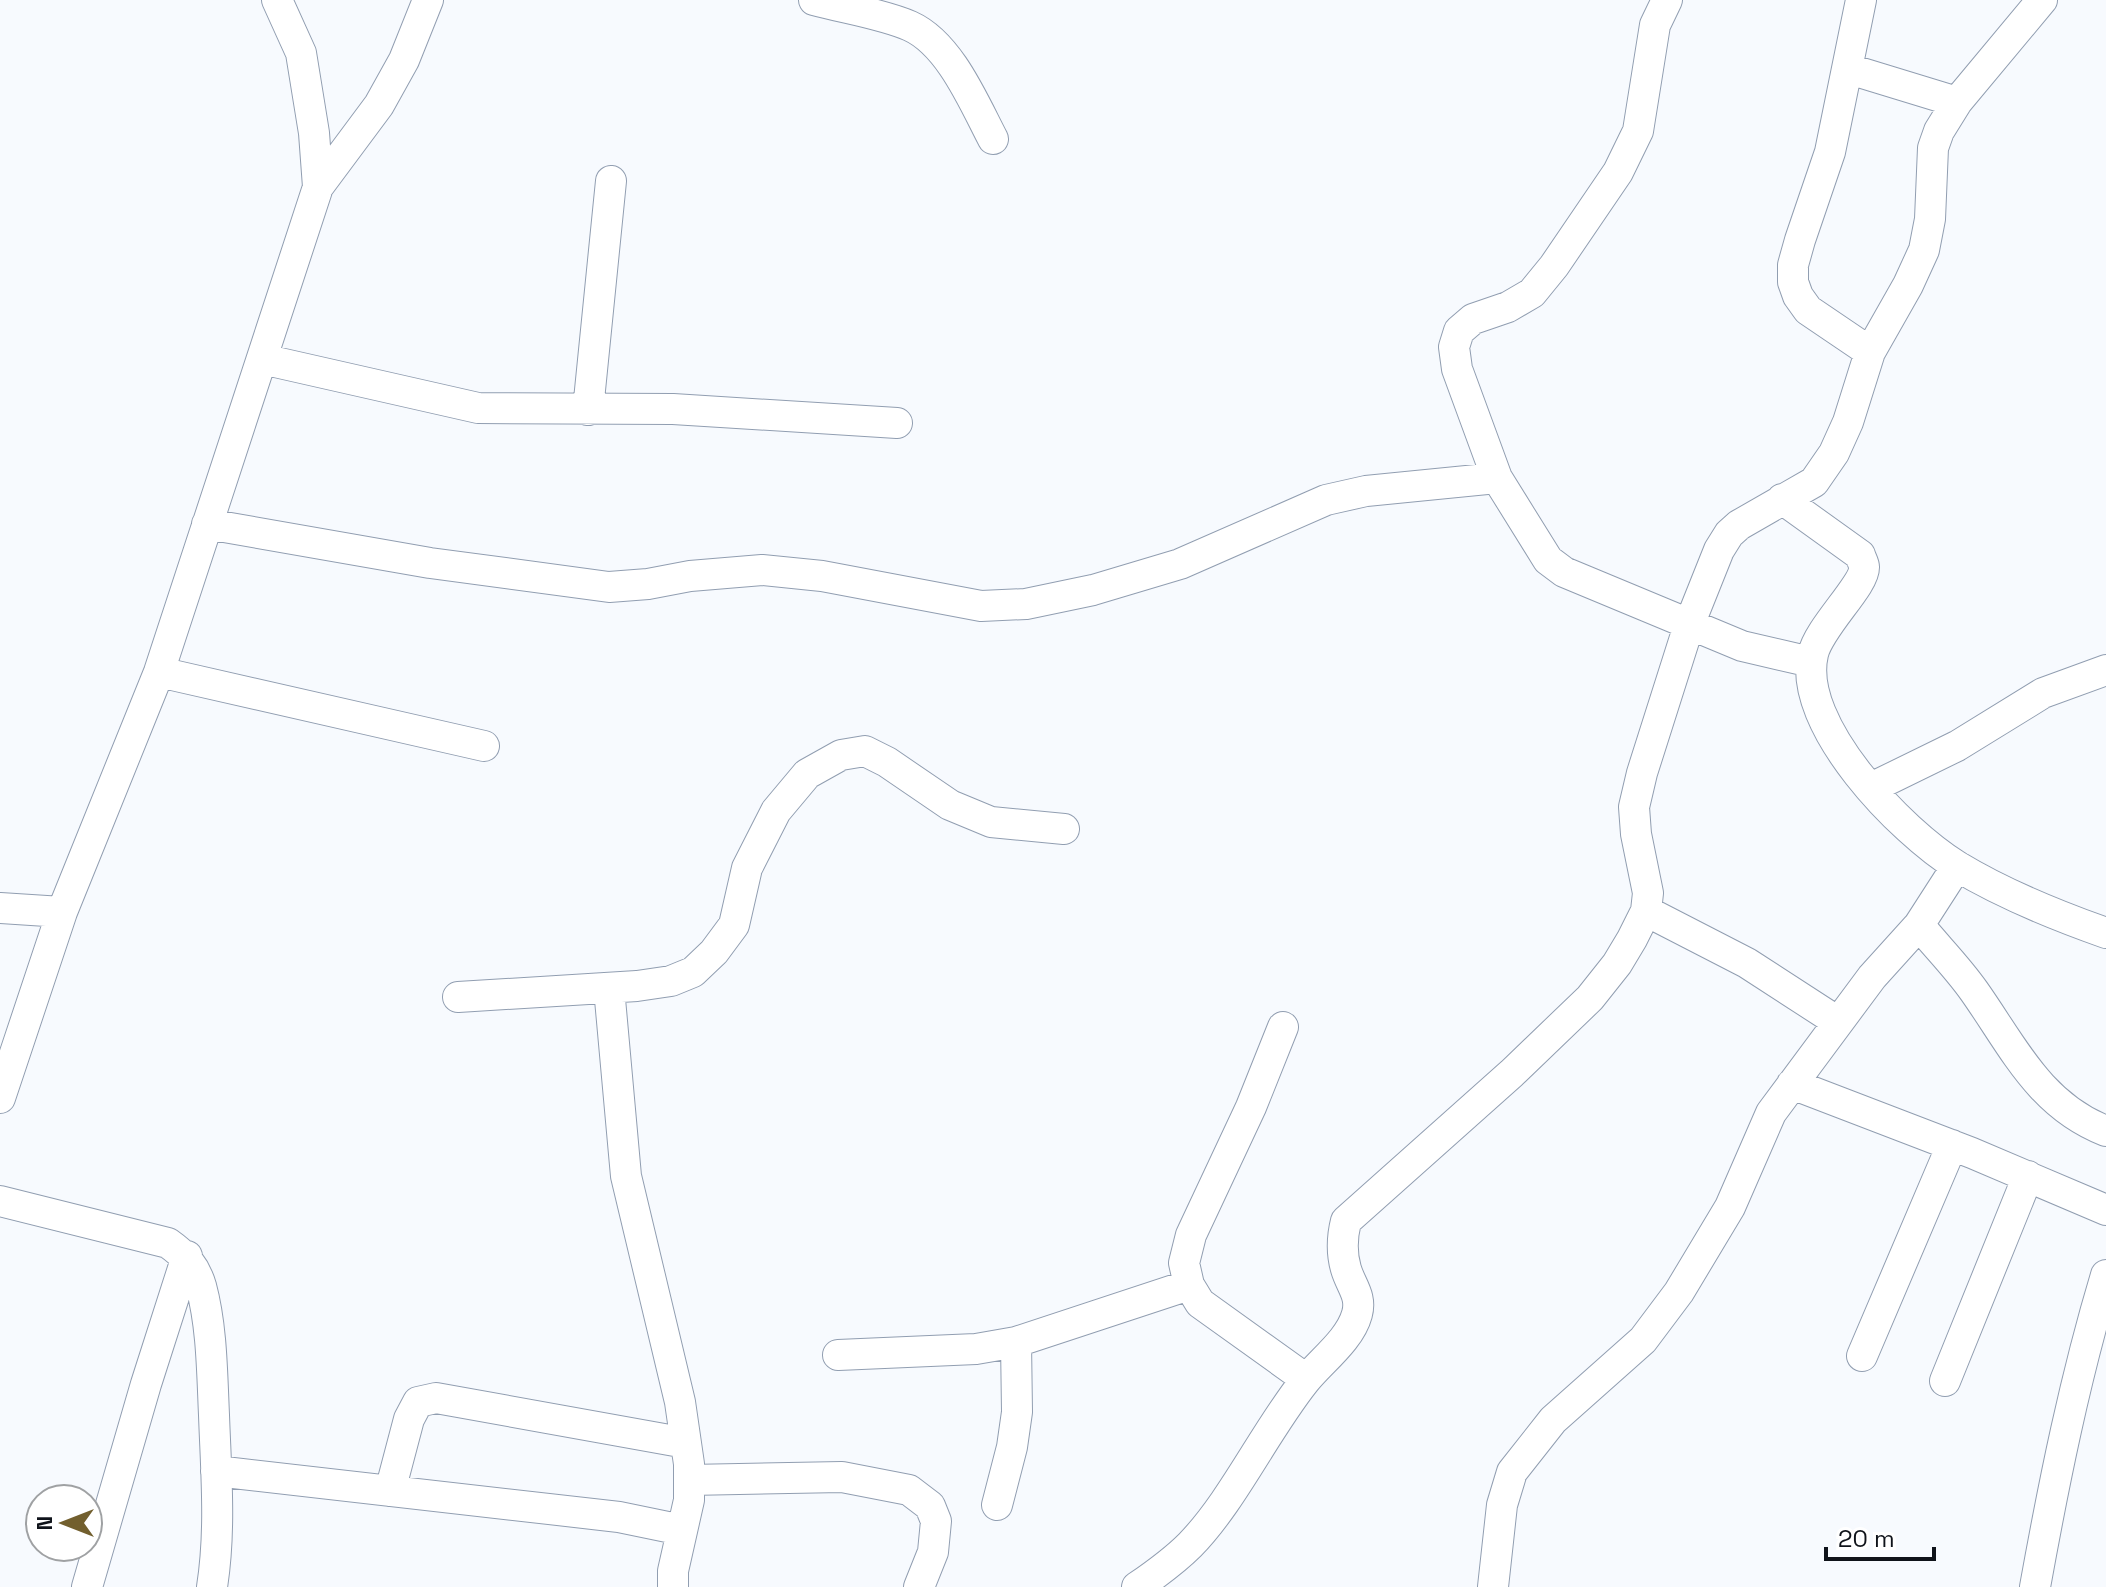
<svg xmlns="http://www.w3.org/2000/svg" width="2106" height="1587" viewBox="0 0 2106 1587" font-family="'Space Grotesk',sans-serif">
<rect width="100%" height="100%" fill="#f7fafe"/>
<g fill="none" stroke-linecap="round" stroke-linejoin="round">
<!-- minor casing -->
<g stroke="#919eb1" stroke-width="32">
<path id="minor" d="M 277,0 L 301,53 L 314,133 L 318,187
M 814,0 C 843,8 883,14 910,26 C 950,44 974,103 993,139
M 1667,0 L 1655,25 L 1638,131 L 1618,172 L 1554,266 L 1532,293 L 1508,307 L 1473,319 L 1459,331 L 1454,347 L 1457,369 L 1497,478 L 1548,560 L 1564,572 L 1742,646 L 1811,662
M 1861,0 L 1830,152 L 1800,240 L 1793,265 L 1793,282 L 1798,296 L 1808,310 L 1870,352
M 1849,69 L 1957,102
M 262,359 L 478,408 L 673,409 L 897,423
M 588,410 L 611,181
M 1782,499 L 1860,555 C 1861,559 1864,563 1864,567 C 1865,585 1819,627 1813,654 C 1796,725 1902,832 1957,866 C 2003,894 2055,915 2106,933
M 207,524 L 430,563 L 609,587 L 648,584 L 690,576 L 762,570 L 822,576 L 981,606 L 1026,604 L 1093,590 L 1180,564 L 1326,500 L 1366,491 L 1497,478
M 159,672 L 484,746
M 1871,788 L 1957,746 L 2043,693 L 2106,670
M 0,908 L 62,912
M 1646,911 L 1747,963 L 1838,1022
M 1919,925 C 1937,947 1958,968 1974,991 C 2013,1046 2039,1105 2106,1131
M 609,988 L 626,1176 L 680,1402 L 689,1464 L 689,1500 L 673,1571 L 673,1587
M 458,997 L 637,986 L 671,981 L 693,972 L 714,952 L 734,925 L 747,868 L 776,811 L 807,774 L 841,755 L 865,751 L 887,762 L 950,805 L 991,822 L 1064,829
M 1283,1027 L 1251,1107 L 1191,1235 L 1184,1263 L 1189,1285 L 1200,1303 L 1306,1379
M 1792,1084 L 1972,1153 L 2106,1210
M 0,1098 L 62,912 L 159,672 L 318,187 L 379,105 L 404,60 L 428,0
M 0,1201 L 168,1243 C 185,1255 195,1266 201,1286 C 212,1327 212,1372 214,1415 C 216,1472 221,1530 212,1587
M 838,1355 L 976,1349 L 1016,1342 L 1189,1285
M 1862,1356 L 1952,1145
M 1945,1381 L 2028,1176
M 216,1471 L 619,1517 L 682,1530
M 689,1480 L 842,1477 L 909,1490 L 930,1506 L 936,1521 L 933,1552 L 919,1587
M 390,1491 L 409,1419 L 418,1402 L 436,1398 L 686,1443
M 997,1505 L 1012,1447 L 1017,1412 L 1016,1342
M 87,1587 L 146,1384 L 187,1256
M 1137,1587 C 1156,1574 1174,1561 1190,1545 C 1233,1501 1265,1431 1305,1381 C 1321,1361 1350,1340 1357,1314 C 1362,1296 1351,1286 1346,1269 C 1341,1252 1342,1237 1346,1221 L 1512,1073 L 1590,998 L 1617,964 L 1632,939 L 1646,911 L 1648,893 L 1636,834 L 1634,807 L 1642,773 L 1689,625 L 1719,550 L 1729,534 L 1739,525 L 1814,482 L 1834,453 L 1848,422 L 1870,352 L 1908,285 L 1924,250 L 1930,219 L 1933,148 L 1939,131 L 1957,102 L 2042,0
M 1493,1587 L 1502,1505 L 1512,1472 L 1553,1420 L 1643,1340 L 1679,1292 L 1730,1207 L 1771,1113 L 1872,977 L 1919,925 L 1957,866
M 2035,1587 C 2054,1482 2075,1378 2106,1275"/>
</g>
<!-- minor -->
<use href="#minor" stroke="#fff" stroke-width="30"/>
</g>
<!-- north arrow -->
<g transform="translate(64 1523) rotate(270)"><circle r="38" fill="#ffffff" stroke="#9fa1a3" stroke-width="2"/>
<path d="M0-6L14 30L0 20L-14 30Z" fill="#725f2e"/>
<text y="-12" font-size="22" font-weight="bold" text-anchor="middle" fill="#0f131a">N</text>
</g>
<!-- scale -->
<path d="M1826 1547v12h108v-12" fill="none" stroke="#0f131a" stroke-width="4"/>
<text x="1838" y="1547" font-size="24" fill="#0f131a" stroke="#ffffff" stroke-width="6" paint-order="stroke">20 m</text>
</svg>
